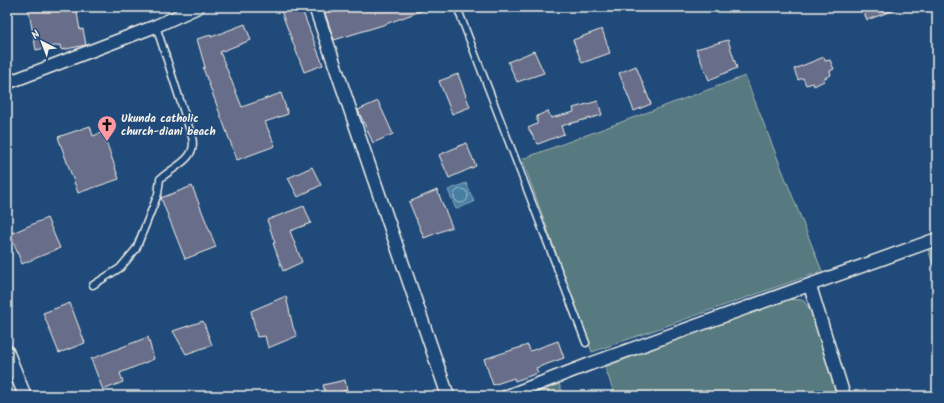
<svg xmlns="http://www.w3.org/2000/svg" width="944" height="403" viewBox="0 0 944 403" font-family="Kalam,sans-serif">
<rect width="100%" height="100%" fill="#1f4a7a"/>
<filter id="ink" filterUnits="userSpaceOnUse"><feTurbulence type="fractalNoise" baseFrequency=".025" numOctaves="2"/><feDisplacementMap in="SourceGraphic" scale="8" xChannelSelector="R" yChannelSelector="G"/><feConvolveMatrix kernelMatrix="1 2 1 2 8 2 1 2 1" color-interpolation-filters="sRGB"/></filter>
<g filter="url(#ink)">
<!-- green -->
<path fill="#577a7f" stroke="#a6b6b4" d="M 745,76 L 822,271 L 592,352 L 522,159 Z
M 937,242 L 937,276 L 927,246 Z
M 785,299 L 803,300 L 814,315 L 838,396 L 615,396 L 605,367 Z
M 559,384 L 564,396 L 529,396 Z"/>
<!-- water -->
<path fill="#477ea3" stroke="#8cacbf" d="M 466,183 L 474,202 L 456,209 L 448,190 Z"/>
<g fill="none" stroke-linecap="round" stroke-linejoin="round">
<!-- shore -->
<path stroke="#afc3cc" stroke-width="1" d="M454 196a7 7 0 1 1 14 0a7 7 0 1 1-14 0Z"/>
</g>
<!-- building -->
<path fill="#676e8a" stroke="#f4f1e8" d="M 28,7 L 76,7 L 80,30 L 83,29 L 86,45 L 61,50 L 60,45 L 36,50 Z
M 292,7 L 301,7 L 323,65 L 304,72 L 281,11 Z
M 323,7 L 429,7 L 429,8 L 383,25 L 334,40 Z
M 862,7 L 900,7 L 900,8 L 867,20 Z
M 245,24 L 251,40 L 220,52 L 242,107 L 281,93 L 288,114 L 265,122 L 275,146 L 237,160 L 203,68 L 205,67 L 197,39 L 211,35 L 211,37 Z
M 602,29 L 610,53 L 582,63 L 573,40 Z
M 728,40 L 737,68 L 709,80 L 696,49 Z
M 534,51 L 544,73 L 517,82 L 508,62 Z
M 824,57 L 825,61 L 830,60 L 834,69 L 830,71 L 831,75 L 823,79 L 824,81 L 814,86 L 813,83 L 806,85 L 803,78 L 798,80 L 794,69 Z
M 636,66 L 651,104 L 634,111 L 619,73 Z
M 458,74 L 470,107 L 452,114 L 439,81 Z
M 378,101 L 393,134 L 373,143 L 358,110 Z
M 598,101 L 602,115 L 561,126 L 564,134 L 538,144 L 528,128 L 537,124 L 537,116 L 548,111 L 551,118 L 574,112 L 573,108 Z
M 90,126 L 93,136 L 103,132 L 119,179 L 78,193 L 58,137 Z
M 466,143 L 476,166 L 449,178 L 439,155 Z
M 312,167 L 321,185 L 298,197 L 288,178 Z
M 192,186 L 216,247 L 185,259 L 161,198 Z
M 437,190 L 452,227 L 424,238 L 409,202 Z
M 304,206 L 311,223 L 290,231 L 302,262 L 283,271 L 273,243 L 275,243 L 267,220 Z
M 47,218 L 60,248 L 22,264 L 10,234 Z
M 286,296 L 293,327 L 297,336 L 268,348 L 265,336 L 257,337 L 251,311 Z
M 70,303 L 85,343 L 59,353 L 43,313 Z
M 203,321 L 212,345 L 186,354 L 173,331 Z
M 148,337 L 154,359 L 120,373 L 123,382 L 103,390 L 91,359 Z
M 558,341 L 564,358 L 536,368 L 538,373 L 515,381 L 514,378 L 493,385 L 484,359 L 528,345 L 530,351 Z
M 345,380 L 347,390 L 326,396 L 323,385 Z"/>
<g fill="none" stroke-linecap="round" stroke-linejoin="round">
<!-- lane casing -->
<g stroke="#f4f1e8" stroke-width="9">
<path id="lane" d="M 457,7 L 586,343
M 93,285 L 120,268 L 136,249 L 158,194 L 160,179 C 174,166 198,159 192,137 L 156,26"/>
</g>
<!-- street casing -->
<g stroke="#f4f1e8" stroke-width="15">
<path id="street" d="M 315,7 L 448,396
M 7,83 L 156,26 L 198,7
M 810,286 L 844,396
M 7,351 L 25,396
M 507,396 L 590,364 L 937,239"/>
</g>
<!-- lane -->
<use href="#lane" stroke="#1f4a7a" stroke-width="6"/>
<!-- street -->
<use href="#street" stroke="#1f4a7a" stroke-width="12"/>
</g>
</g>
<!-- icons -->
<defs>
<g id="church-pin" transform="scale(1)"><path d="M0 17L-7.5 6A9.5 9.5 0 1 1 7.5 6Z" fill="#ff9aa2" stroke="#1f4a7a"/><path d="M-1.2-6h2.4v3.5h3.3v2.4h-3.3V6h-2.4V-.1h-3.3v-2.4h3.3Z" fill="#111"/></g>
</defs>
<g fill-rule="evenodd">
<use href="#church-pin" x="107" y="125"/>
</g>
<g text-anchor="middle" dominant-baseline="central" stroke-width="3" stroke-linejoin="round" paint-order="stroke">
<!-- poi labels -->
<g font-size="11" font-weight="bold" fill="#f4f1e8" stroke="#1f4a7a" text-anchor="start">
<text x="121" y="119">Ukunda catholic<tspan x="121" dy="13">church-diani beach</tspan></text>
</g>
</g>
<!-- margin -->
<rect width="944" height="403" fill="none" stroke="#1f4a7a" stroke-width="24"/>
<rect x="12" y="12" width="920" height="379" fill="none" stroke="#f4f1e8" stroke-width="1.5" filter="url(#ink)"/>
<!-- north arrow -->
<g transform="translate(42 42) rotate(318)" stroke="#1f4a7a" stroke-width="3" paint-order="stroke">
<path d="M0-3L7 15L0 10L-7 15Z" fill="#f4f1e8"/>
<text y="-6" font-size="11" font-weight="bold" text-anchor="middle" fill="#f4f1e8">N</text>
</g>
</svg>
